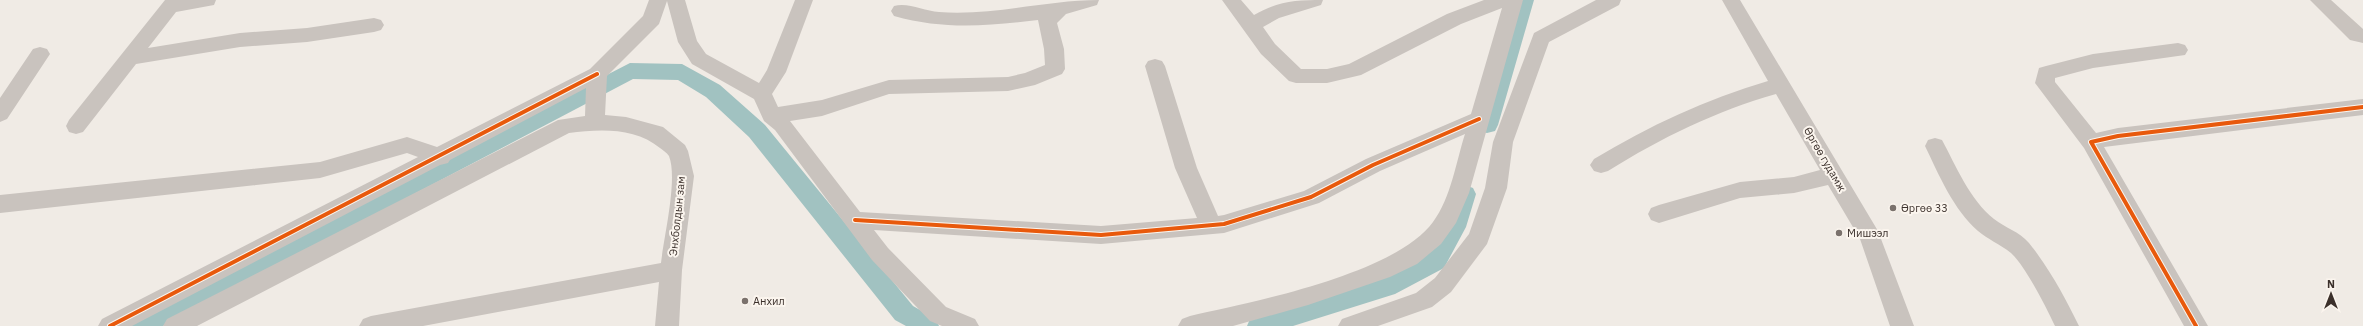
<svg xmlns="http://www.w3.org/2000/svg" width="2363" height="326" viewBox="0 0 2363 326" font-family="'IBM Plex Sans',sans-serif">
<rect width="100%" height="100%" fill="#f0ebe5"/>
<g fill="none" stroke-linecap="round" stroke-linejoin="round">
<!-- canal -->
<path fill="#a1c2c1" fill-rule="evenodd" d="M 1514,0 L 1534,0 L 1498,125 L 1495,131 L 1487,133 L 1479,131 L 1476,125 Z
M 630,63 L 682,64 L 720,85 L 765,125 L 913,306 L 936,319 L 939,326 L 906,326 L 895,320 L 749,137 L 706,97 L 678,80 L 633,79 L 163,326 L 129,326 L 132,319 Z
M 1465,185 L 1473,188 L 1476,194 L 1466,227 L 1444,268 L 1395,294 L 1293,326 L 1247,326 L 1250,319 L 1259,316 L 1380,279 L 1428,254 L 1444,226 L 1457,188 Z"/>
<!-- minor -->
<path fill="#c9c3be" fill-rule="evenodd" d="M 165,0 L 216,0 L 214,5 L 176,12 L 148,48 L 240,33 L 307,28 L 374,18 L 381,20 L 384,25 L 381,30 L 374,32 L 307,42 L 240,47 L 136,64 L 83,132 L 76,134 L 69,132 L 66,126 L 69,120 Z
M 649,0 L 685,0 L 697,41 L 706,54 L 759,83 L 767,70 L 795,0 L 813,0 L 786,72 L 772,94 L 778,107 L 822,100 L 889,80 L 1008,77 L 1025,73 L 1045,65 L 1044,49 L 1038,20 C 987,26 944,30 894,16 L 891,11 L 894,6 C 908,2 924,11 939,12 C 994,16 1046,0 1099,0 L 1097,5 L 1066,14 L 1057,23 L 1064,49 L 1065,69 L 1062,74 L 1035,85 L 1008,91 L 889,94 L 822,116 L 790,121 L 860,212 L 1101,226 L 1197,218 L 1175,168 L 1145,66 L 1148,61 L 1155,59 L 1162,61 L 1165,66 L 1197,168 L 1218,216 L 1224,215 L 1304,191 L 1366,159 L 1471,114 L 1502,8 L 1461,24 L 1361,75 L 1327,83 L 1296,83 L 1289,81 L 1261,54 L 1222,0 L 1241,0 L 1254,15 C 1278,1 1296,0 1323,0 L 1321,5 L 1279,18 L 1263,27 L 1275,44 L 1301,69 L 1327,69 L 1349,64 L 1447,14 L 1484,0 L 1523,0 L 1469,193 L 1456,223 L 1441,244 L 1417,264 L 1390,277 L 1308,305 L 1233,326 L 1178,326 L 1182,319 L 1190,316 C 1253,302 1395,274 1433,222 C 1451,198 1456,162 1465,134 L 1380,171 L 1319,203 L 1224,233 L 1101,244 L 874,230 L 888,248 L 946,307 L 975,319 L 979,326 L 942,326 L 930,321 L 872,260 L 775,130 L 764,121 L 754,99 L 692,64 L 678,42 L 667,1 L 659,24 L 607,76 L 605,115 L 626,117 L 663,127 L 685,145 L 688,151 L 694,176 L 682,270 L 679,326 L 655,326 L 659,282 L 423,326 L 359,326 L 363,319 L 371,316 L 661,263 C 664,236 678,179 669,156 C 667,153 663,150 660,148 C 635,127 599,129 569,133 L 197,326 L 163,326 L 167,319 L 558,120 L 585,116 L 586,88 L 450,160 L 448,163 L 440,165 L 132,326 L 98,326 L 102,319 L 418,157 L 407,153 L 320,178 L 0,213 L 0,195 L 320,162 L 407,137 L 437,147 L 590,69 L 643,16 Z
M 1596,0 L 1621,0 L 1619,5 L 1549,42 L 1513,142 L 1507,188 L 1487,244 L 1451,292 L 1432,307 L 1378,326 L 1338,326 L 1342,319 L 1416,293 L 1435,278 L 1469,234 L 1485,188 L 1493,142 L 1534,33 Z
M 1722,0 L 1740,0 L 1878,231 L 1914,326 L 1890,326 L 1860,239 L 1828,185 L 1794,193 L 1740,198 L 1659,223 L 1651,220 L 1648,214 L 1651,208 L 1659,205 L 1740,182 L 1794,177 L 1820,170 L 1776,94 C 1716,111 1661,138 1608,171 L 1601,173 L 1594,171 L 1590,165 L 1594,159 C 1649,126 1706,99 1768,81 Z
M 2310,0 L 2331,0 L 2363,29 L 2363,43 L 2350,40 Z
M 2178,43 L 2185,45 L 2188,50 L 2185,55 L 2093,68 L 2055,78 L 2055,82 L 2096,133 L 2118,128 L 2363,99 L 2363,115 L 2104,147 L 2208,326 L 2184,326 L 2084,148 L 2035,83 L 2039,68 L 2046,66 L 2093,54 Z
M 40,47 L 47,49 L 50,54 L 7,119 L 0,122 L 0,98 L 33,49 Z
M 1935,138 L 1942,140 C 1956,166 1970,200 1994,219 C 2005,228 2019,231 2029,243 C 2049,268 2065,297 2079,326 L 2055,326 C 2046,307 2026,267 2011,253 C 2000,244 1987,239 1978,231 C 1953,209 1939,175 1925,146 L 1928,140 Z"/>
<!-- cycleway casing -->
<g stroke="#fbf5ee" stroke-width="6">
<path id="cycleway" d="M 855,220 L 1101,235 L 1224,224 L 1311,197 L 1373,165 L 1479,119
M 110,326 L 597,74
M 2196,326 L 2091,142 L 2118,136 L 2363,107"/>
</g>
<!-- cycleway -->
<use href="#cycleway" stroke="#e8590c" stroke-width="4"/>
</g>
<!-- markers -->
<g fill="#7a716c" stroke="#fbf5ee" stroke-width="1.5">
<circle cx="1893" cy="208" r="4"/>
<circle cx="1839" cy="233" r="4"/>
<circle cx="745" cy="301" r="4"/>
</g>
<g text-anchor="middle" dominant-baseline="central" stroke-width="4" stroke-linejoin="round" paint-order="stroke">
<!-- street labels -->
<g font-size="11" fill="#3b302b" stroke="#fbf5ee">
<text transform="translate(1825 159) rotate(60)">Өргөө гудамж</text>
<text transform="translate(677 216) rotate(-84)">Энхболдын зам</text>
</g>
<!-- poi labels -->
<g font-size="11" fill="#3b302b" stroke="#fbf5ee" text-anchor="start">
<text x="1901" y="208">Өргөө 33</text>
<text x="1847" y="233">Мишээл</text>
<text x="753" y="301">Анхил</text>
</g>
</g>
<!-- north arrow -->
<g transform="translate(2331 294)" stroke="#fbf5ee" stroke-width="3" paint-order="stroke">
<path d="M0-3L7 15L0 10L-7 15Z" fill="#3b302b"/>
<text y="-6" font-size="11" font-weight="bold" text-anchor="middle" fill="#3b302b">N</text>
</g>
</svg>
